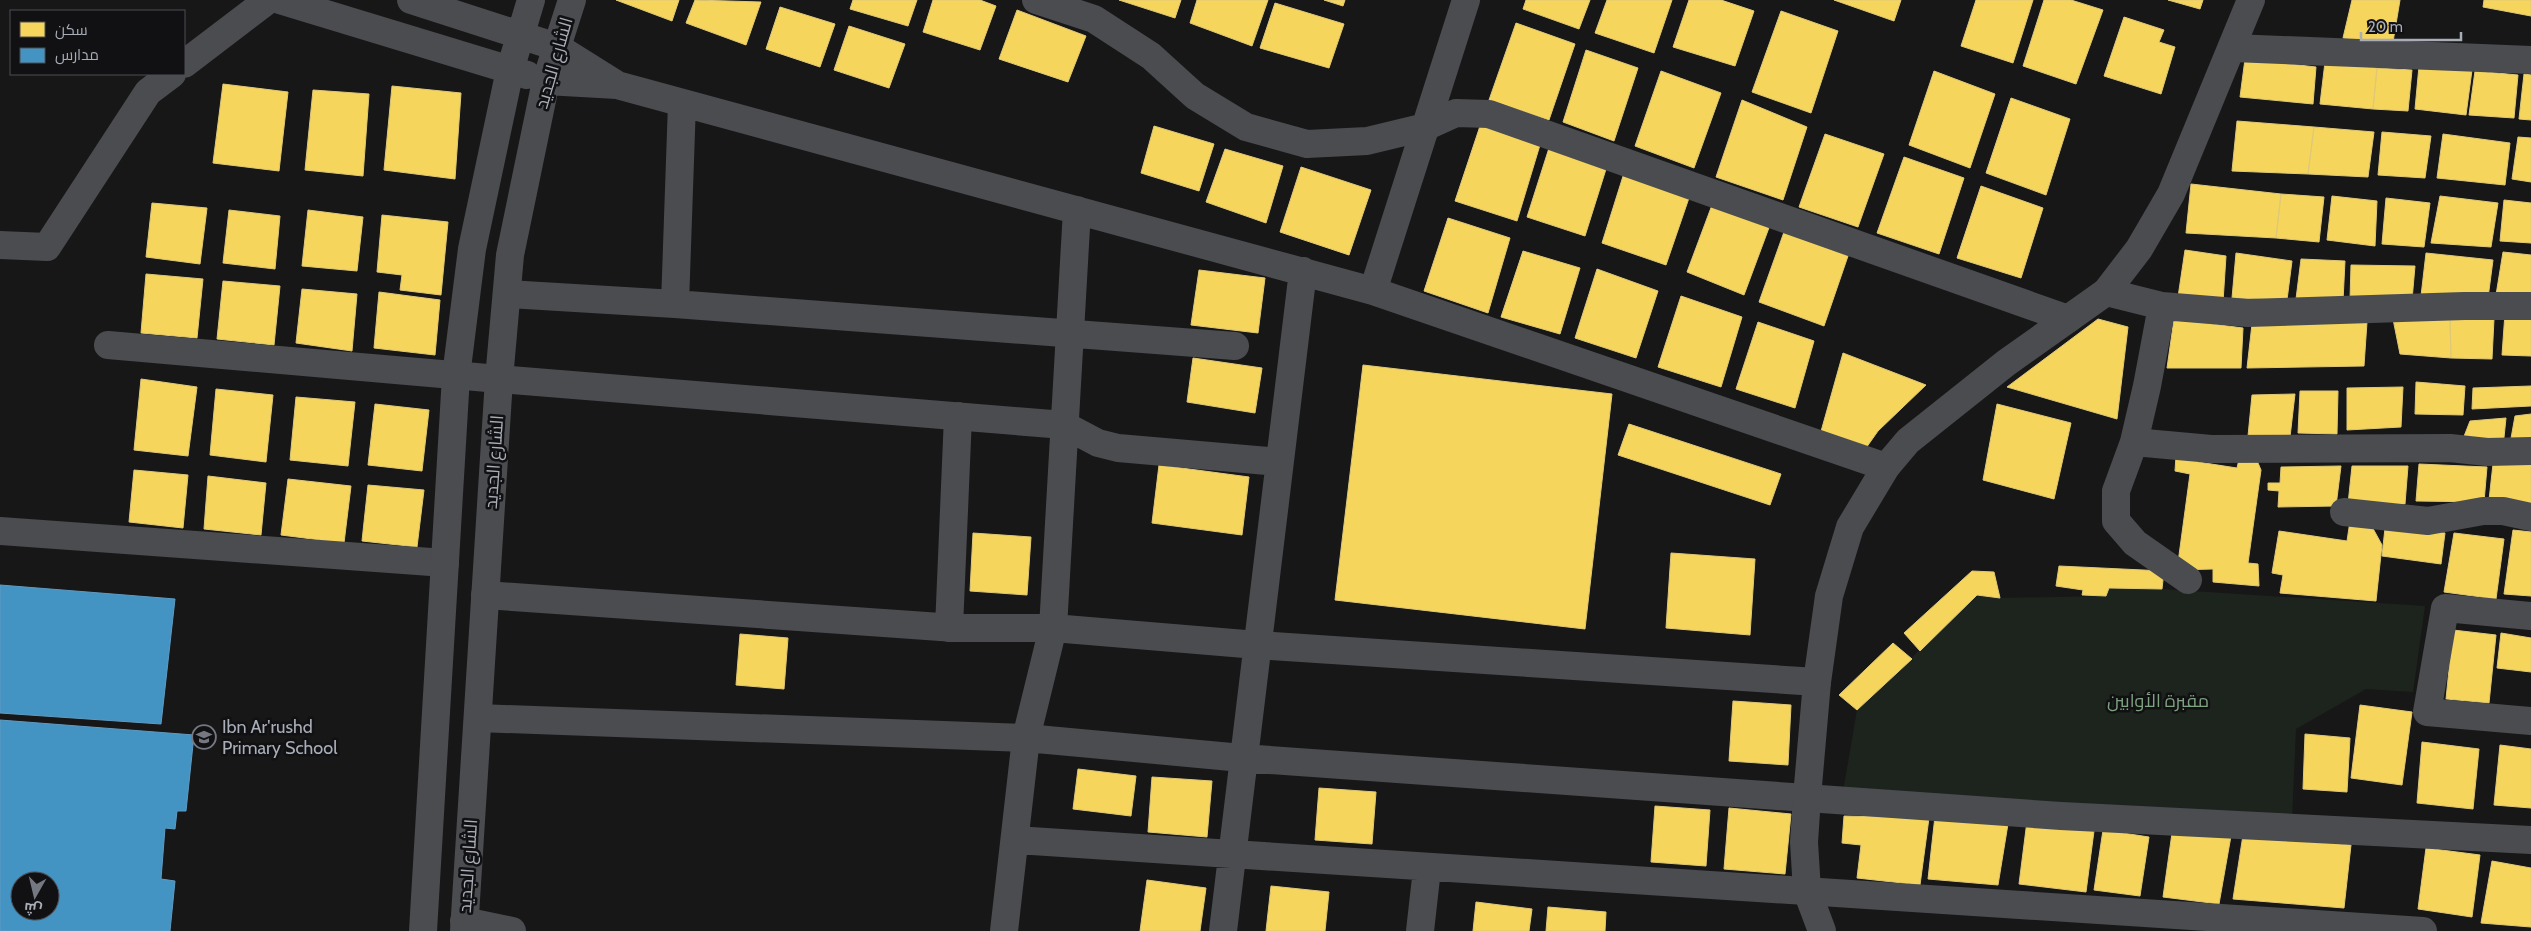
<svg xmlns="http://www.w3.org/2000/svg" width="2531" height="931" viewBox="0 0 2531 931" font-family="Cabin,Cairo,sans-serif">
<rect width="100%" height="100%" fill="#171717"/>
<!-- green -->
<path fill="#1d241e" d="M 2109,588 L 2162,589 L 2425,606 L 2413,692 L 2366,689 L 2296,729 L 2292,819 L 1843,792 L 1857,710 L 1977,595 L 2000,598 L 2106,596 Z"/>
<!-- homes -->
<path fill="#f6d55c" stroke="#dfc978" d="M 616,0 L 679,0 L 672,21 Z
M 695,0 L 761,2 L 746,45 L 686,23 Z
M 853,0 L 917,0 L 908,26 L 850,9 Z
M 933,0 L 980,0 L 996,6 L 980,50 L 923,32 Z
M 1119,0 L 1181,0 L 1175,18 Z
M 1197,0 L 1268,0 L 1252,46 L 1190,23 Z
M 1324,0 L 1345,0 L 1343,6 Z
M 1526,0 L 1590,0 L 1579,29 L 1523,9 Z
M 1607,0 L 1672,0 L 1654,53 L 1595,33 Z
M 1689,0 L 1721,0 L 1754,11 L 1735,66 L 1673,47 Z
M 1834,0 L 1901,0 L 1894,21 Z
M 1976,0 L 2033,0 L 2013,63 L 1961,46 Z
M 2044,0 L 2071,0 L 2103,10 L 2076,84 L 2023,66 Z
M 2168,0 L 2203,0 L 2200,9 Z
M 2352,0 L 2400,0 L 2392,48 L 2343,38 Z
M 2484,0 L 2531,0 L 2531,16 L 2483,7 Z
M 1275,3 L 1344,24 L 1329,68 L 1260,48 Z
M 780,7 L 835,24 L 820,67 L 766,49 Z
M 1017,10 L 1086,36 L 1068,82 L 999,59 Z
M 1781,11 L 1838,31 L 1811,113 L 1752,92 Z
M 2124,17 L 2164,30 L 2159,42 L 2175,47 L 2161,94 L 2104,76 Z
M 1516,23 L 1575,44 L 1549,120 L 1489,100 Z
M 849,26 L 905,44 L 889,88 L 834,70 Z
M 1586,50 L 1638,68 L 1614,141 L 1563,122 Z
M 2245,59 L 2316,67 L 2313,104 L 2240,97 Z
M 2325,62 L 2377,68 L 2373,109 L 2320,104 Z
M 2419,66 L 2472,70 L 2466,115 L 2415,109 Z
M 2377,68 L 2412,70 L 2408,111 L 2373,109 Z
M 1661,71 L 1721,93 L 1694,168 L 1635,146 Z
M 1934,71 L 1995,94 L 1970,168 L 1909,145 Z
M 2475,71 L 2518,75 L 2514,118 L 2469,115 Z
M 2524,74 L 2531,75 L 2531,120 L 2519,119 Z
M 223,84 L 288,92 L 279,171 L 213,163 Z
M 392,86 L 461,93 L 455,179 L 384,170 Z
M 313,90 L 369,94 L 363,176 L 305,170 Z
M 2011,98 L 2070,119 L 2046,195 L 1986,173 Z
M 1742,100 L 1807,127 L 1783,200 L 1716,177 Z
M 2237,121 L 2314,127 L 2308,174 L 2232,171 Z
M 1154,126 L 1214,144 L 1199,191 L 1141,173 Z
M 1480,126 L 1540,145 L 1517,221 L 1455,201 Z
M 2314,127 L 2374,132 L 2368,177 L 2308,174 Z
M 2382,132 L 2431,136 L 2425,178 L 2378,175 Z
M 1825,134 L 1884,154 L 1858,227 L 1799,207 Z
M 2443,134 L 2510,143 L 2505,185 L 2437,178 Z
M 2518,137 L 2531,138 L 2531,182 L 2512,179 Z
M 1549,148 L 1607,166 L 1585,236 L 1527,217 Z
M 1225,149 L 1283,166 L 1266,223 L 1206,202 Z
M 1904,157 L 1964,178 L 1939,254 L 1877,233 Z
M 1301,167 L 1371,190 L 1349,255 L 1280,232 Z
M 1624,173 L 1690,195 L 1666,265 L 1602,243 Z
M 2191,184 L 2281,194 L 2276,238 L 2186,233 Z
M 1981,186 L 2043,208 L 2021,278 L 1957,258 Z
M 2281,194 L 2324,197 L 2319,242 L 2276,238 Z
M 2332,196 L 2377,201 L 2375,246 L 2327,240 Z
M 2440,196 L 2498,203 L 2491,247 L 2431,243 Z
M 2386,198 L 2430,203 L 2424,247 L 2382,244 Z
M 2504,200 L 2531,203 L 2531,243 L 2500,241 Z
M 152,203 L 207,208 L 200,264 L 146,257 Z
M 1712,205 L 1770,225 L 1744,295 L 1687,272 Z
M 229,210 L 280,216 L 275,269 L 223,263 Z
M 308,210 L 363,217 L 357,271 L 302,266 Z
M 382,215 L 448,222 L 441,295 L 400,290 L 402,275 L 377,272 Z
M 1448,218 L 1510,238 L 1488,313 L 1424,291 Z
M 1784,232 L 1848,256 L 1824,326 L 1759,302 Z
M 2185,250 L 2226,256 L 2223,302 L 2178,297 Z
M 1523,251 L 1580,268 L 1560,334 L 1501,317 Z
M 2503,252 L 2531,255 L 2531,297 L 2496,295 Z
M 2236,253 L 2292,261 L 2287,300 L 2232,298 Z
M 2426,253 L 2493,260 L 2488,298 L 2421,296 Z
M 2301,259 L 2345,261 L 2343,301 L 2296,299 Z
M 2351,265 L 2415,266 L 2412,300 L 2350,299 Z
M 1597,269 L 1658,291 L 1636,358 L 1575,338 Z
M 1199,270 L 1265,278 L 1258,333 L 1191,325 Z
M 146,274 L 203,279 L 197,338 L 141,333 Z
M 223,281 L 280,286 L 274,345 L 217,339 Z
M 302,289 L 357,294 L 352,351 L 296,343 Z
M 379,292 L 440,300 L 435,355 L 374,348 Z
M 1681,296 L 1742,317 L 1721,387 L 1658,367 Z
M 2505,313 L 2531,315 L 2531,356 L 2502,355 Z
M 2098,319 L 2128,327 L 2117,419 L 2007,387 Z
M 2174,319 L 2243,328 L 2241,368 L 2167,368 Z
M 2393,319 L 2450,320 L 2451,358 L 2400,354 Z
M 2494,319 L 2492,359 L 2451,358 L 2450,320 Z
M 1758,322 L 1814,341 L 1795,408 L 1736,389 Z
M 2367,322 L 2364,366 L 2247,368 L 2252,324 Z
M 1843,353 L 1926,385 L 1878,431 L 1866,448 L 1820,435 Z
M 1193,358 L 1262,368 L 1255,413 L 1187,402 Z
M 1363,365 L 1612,394 L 1585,629 L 1335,600 Z
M 141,379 L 197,387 L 188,456 L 134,450 Z
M 2416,382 L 2465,386 L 2463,415 L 2415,414 Z
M 2531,386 L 2531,406 L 2472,409 L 2473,388 Z
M 2403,387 L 2401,427 L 2347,430 L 2347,388 Z
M 216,389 L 273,395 L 266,462 L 210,455 Z
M 2300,391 L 2338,391 L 2337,434 L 2298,433 Z
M 2295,394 L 2290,437 L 2248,436 L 2252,395 Z
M 296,397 L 355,402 L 348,466 L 290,460 Z
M 375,404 L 429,410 L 422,471 L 368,465 Z
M 1997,404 L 2071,423 L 2054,499 L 1983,480 Z
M 2531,414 L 2531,445 L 2510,444 L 2515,416 Z
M 2506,418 L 2503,447 L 2461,444 L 2470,421 Z
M 1629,424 L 1781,474 L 1770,505 L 1618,455 Z
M 2240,455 L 2255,456 L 2261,470 L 2248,563 L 2258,564 L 2259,586 L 2213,582 L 2213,569 L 2177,570 L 2190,474 L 2175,471 L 2176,456 L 2199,458 L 2198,462 L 2237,468 Z
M 2494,455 L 2531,459 L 2531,504 L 2489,500 Z
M 2419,464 L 2487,467 L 2484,502 L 2416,501 Z
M 1159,465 L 1249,477 L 1242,535 L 1152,523 Z
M 2341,466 L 2336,506 L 2278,507 L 2279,491 L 2268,490 L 2268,483 L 2280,483 L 2281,467 Z
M 2352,466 L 2408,466 L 2405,504 L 2348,504 Z
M 134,470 L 188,475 L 183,528 L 129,522 Z
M 208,476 L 266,483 L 261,535 L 204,529 Z
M 288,479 L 351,486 L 344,543 L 281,535 Z
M 368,485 L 424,490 L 417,547 L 362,541 Z
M 2350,521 L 2370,523 L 2382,545 L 2376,601 L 2280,593 L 2283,575 L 2272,573 L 2279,531 L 2347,541 Z
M 2385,528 L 2445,533 L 2441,564 L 2382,556 Z
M 2513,530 L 2531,532 L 2531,596 L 2504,594 Z
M 973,533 L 1031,537 L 1027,595 L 970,591 Z
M 2454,533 L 2504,539 L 2496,599 L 2444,592 Z
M 1671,553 L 1755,559 L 1750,635 L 1666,628 Z
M 2059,566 L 2164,571 L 2162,589 L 2109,588 L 2106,596 L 2082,595 L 2083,590 L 2056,586 Z
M 1972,571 L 1994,572 L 2000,598 L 1977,595 L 1920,651 L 1904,633 Z
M 2453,630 L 2496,635 L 2489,703 L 2446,699 Z
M 2501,633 L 2531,638 L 2531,672 L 2497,668 Z
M 740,634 L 788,638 L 784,689 L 736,685 Z
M 1893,643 L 1912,659 L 1857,710 L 1839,695 Z
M 1733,701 L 1791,705 L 1788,765 L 1729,761 Z
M 2360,705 L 2412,712 L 2402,785 L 2351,778 Z
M 2305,734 L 2350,738 L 2347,792 L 2303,789 Z
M 2422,742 L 2479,749 L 2473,809 L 2417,803 Z
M 2500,745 L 2531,749 L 2531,808 L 2494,805 Z
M 1078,769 L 1136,776 L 1131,816 L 1073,809 Z
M 1152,777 L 1212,781 L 1207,837 L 1148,832 Z
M 1319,788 L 1376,792 L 1372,844 L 1315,840 Z
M 1655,806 L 1710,810 L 1706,866 L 1651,862 Z
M 1729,808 L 1791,814 L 1785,874 L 1724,869 Z
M 1844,816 L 1929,818 L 1920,885 L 1857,878 L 1861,845 L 1842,843 Z
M 1935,816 L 2008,824 L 1998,885 L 1928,879 Z
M 2027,821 L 2094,831 L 2086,892 L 2019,884 Z
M 2173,826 L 2231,836 L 2219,904 L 2163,897 Z
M 2103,830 L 2149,837 L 2140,896 L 2094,890 Z
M 2243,835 L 2351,845 L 2344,908 L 2233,899 Z
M 2426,848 L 2480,855 L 2472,917 L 2418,909 Z
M 2492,861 L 2531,868 L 2531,927 L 2481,923 Z
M 1147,880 L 1206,888 L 1200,931 L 1140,931 Z
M 1271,886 L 1329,892 L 1325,931 L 1266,931 Z
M 1476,902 L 1532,909 L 1529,931 L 1473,931 Z
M 1548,907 L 1606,912 L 1605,931 L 1546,931 Z"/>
<!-- schools -->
<path fill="#4393c3" stroke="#619bc0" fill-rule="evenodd" d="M 0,585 L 175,599 L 161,724 L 0,713 Z
M 0,720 L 194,735 L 186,811 L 177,811 L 175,829 L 165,828 L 161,879 L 175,881 L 170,931 L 0,931 ZM 20,881 L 50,881 L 50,911 L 20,911 Z"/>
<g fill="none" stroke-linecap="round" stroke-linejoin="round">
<!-- minor -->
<path stroke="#4b4c50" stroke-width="28" d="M 1036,0 L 1094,19 L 1151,56 L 1195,96 L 1246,127 L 1307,144 L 1367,141 L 1425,127 L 1456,113 L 1489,114 L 2068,319
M 557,47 L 616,84
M 2233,48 L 2531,60
M 184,64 L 268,0
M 546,81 L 617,85 L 1373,291 L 1886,467
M 0,245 L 47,247 L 148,92 L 172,74
M 1373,291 L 1466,0
M 2106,292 L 2162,306 L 2248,313 L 2464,306 L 2531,306
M 507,294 L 675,304 L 1235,346
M 675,304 L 682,103
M 2162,306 L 2147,386 L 2134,442 L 2116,491 L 2116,521 L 2135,543 L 2188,580
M 108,345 L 499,379 L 1064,425 L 1098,443 L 1118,448 L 1279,462
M 2134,442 L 2211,449 L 2450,448 L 2487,452 L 2531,451
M 2344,512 L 2428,521 L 2483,511 L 2503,511 L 2531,517
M 0,531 L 445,563
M 485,595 L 955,628 L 1053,628 L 1257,645 L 1817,682
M 2531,616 L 2445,608 L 2427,712 L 2531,721
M 949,628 L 958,416
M 478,718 L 1026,738 L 1242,758 L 2061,816 L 2531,840
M 1015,840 L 2423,931
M 464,921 L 512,931
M 1004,931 L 1026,738 L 1053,628 L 1077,210
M 1223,931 L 1303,271
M 1420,931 L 1427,869"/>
<!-- tertiary -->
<path stroke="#4b4c50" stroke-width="28" d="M 280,0 L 527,75
M 411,0 L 557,47
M 423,931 L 456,376 L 472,249 L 510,70 L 531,0
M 464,931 L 499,379 L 510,255 L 546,81 L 572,0
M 1822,931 L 1807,891 L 1804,842 L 1807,797 L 1817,682 L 1829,596 L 1850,527 L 1886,467 L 1908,441 L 2006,363 L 2106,292 L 2139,249 L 2171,194 L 2251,0"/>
</g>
<!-- icons -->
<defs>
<g id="school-ring" transform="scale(1.25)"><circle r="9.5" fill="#111113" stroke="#757880" stroke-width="1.5"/><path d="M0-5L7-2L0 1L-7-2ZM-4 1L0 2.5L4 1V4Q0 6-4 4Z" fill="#757880"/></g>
</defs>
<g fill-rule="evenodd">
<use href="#school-ring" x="204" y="737"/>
</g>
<g text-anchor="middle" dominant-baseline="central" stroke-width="5" stroke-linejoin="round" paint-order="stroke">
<!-- street labels -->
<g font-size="18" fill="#a8adb8" stroke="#111113">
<text transform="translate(554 63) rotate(-74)">الشارع الجديد</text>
<text transform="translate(494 462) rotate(-86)">الشارع الجديد</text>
<text transform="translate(468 866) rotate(-86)">الشارع الجديد</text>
</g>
<!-- park labels -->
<g font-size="18" fill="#7fa381" stroke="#111113">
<text x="2158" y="701">مقبرة الأوابين</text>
</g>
<!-- poi labels -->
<g font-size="18" fill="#a8adb8" stroke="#111113" text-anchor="start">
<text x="222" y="727">Ibn Ar'rushd<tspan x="222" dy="21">Primary School</tspan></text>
</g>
</g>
<!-- legend -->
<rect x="10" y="10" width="175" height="65" fill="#111113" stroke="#4d4f55"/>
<rect x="20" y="22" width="25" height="15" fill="#f6d55c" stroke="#4d4f55"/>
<text x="55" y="35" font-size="15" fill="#a8adb8">سكن</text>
<rect x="20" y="48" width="25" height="15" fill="#4393c3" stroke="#4d4f55"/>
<text x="55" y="60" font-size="15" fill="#a8adb8">مدارس</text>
<!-- north arrow -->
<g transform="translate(35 896) rotate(188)"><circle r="24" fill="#111113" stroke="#4d4f55"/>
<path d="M0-4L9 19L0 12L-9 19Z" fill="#757880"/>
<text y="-8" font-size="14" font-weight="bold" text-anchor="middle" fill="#a8adb8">ش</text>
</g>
<!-- scale -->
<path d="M2361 32v8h100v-8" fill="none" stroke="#a8adb8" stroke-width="2.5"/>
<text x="2368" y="32" font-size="15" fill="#a8adb8" stroke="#111113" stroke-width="4" paint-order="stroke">20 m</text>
</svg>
